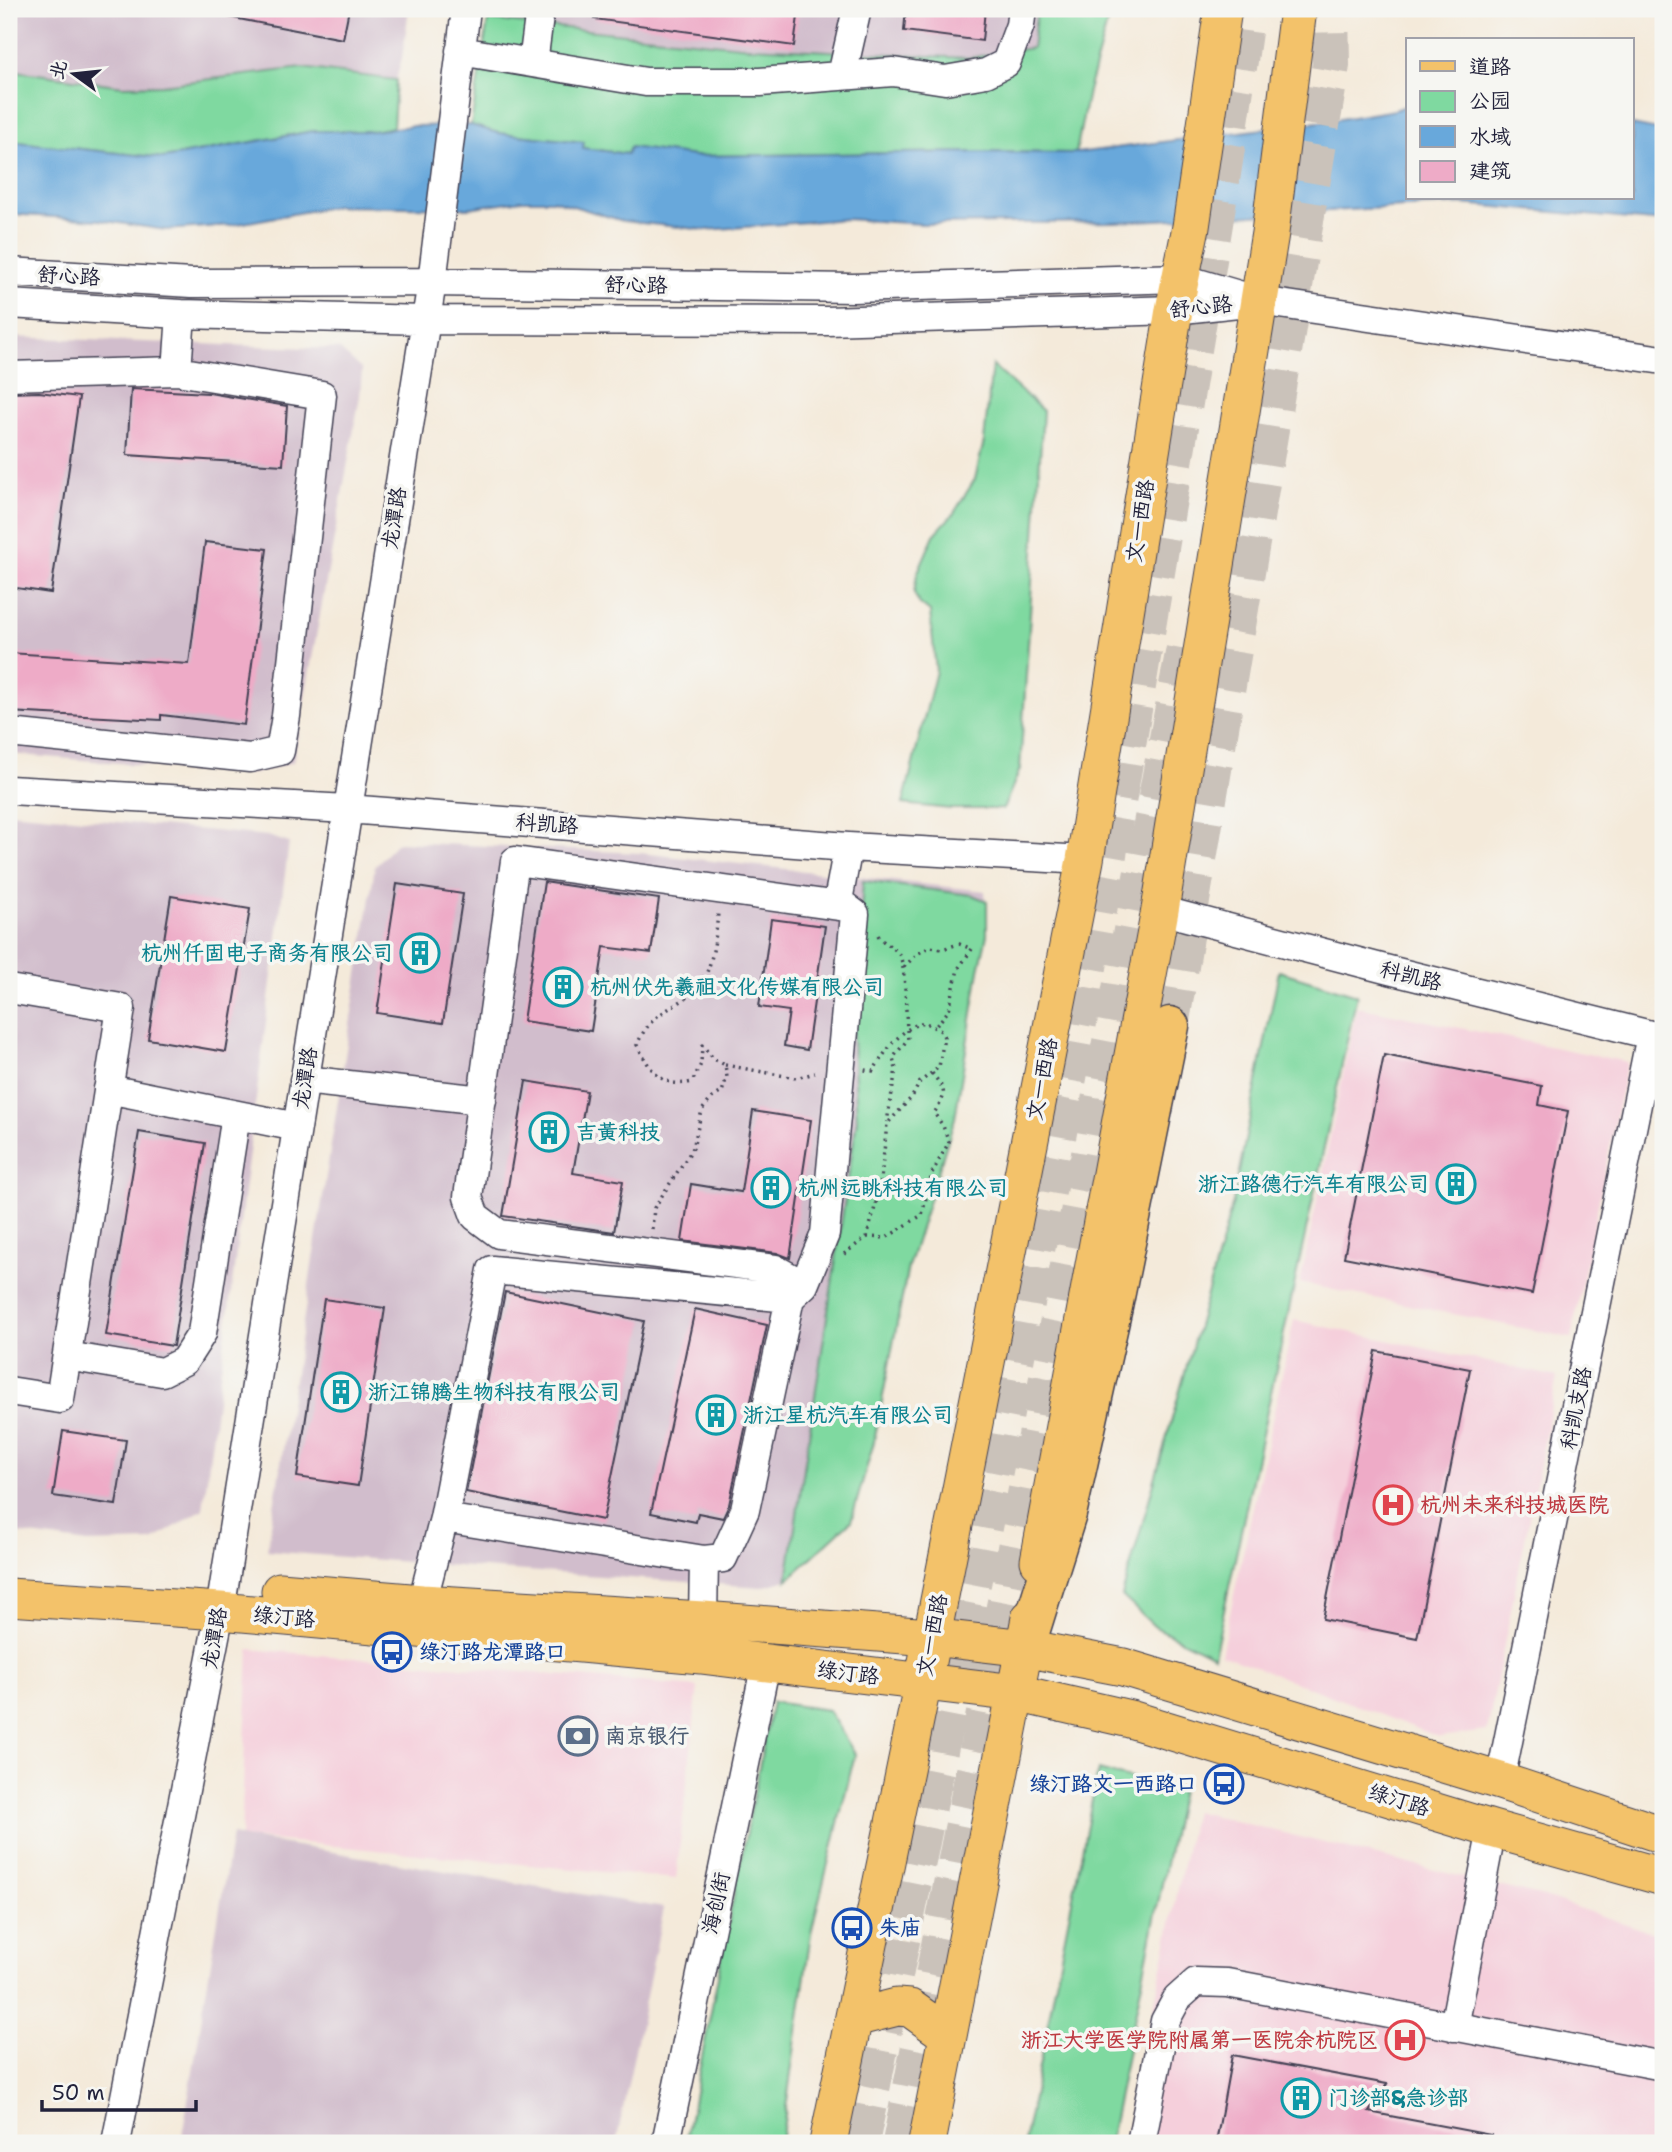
<svg xmlns="http://www.w3.org/2000/svg" width="1672" height="2152" viewBox="0 0 1672 2152" font-family="'Shantell Sans','LXGW WenKai TC',sans-serif">
<rect width="100%" height="100%" fill="#f6f6f2"/>
<filter id="ink" filterUnits="userSpaceOnUse"><feTurbulence type="fractalNoise" baseFrequency=".0143" numOctaves="2"/><feDisplacementMap in="SourceGraphic" scale="14" xChannelSelector="R" yChannelSelector="G"/><feConvolveMatrix kernelMatrix="1 2 1 2 8 2 1 2 1" color-interpolation-filters="sRGB"/></filter>
<filter id="wash" filterUnits="userSpaceOnUse"><feTurbulence type="fractalNoise" baseFrequency=".00686" numOctaves="4" result="noise"/><feDisplacementMap in="SourceGraphic" scale="28" xChannelSelector="R" yChannelSelector="G"/><feGaussianBlur stdDeviation="1.57" result="paint"/><feColorMatrix in="noise" values="0 0 0 0 0 0 0 0 0 0 0 0 0 0 0 0 0 1.4 0 .05"/><feComposite in="paint" operator="in"/></filter>
<g filter="url(#wash)">
<rect width="100%" height="100%" fill="#f4eada"/>
<!-- built -->
<path fill="#f5cfdb" d="M 1357,1007 L 1627,1062 L 1571,1338 L 1300,1283 Z
M 1294,1320 L 1557,1377 L 1487,1731 L 1439,1737 L 1221,1654 Z
M 249,1649 L 698,1687 L 676,1879 L 241,1837 Z
M 1194,1811 L 1544,1897 L 1663,1936 L 1663,2143 L 1126,2143 Z"/>
<!-- industrial -->
<path fill="#d1bdcc" d="M 9,9 L 409,9 L 402,58 L 396,80 L 302,68 L 162,85 L 123,86 L 9,70 Z
M 490,9 L 1037,9 L 1032,48 L 968,58 L 750,47 L 488,20 Z
M 9,337 L 339,349 L 362,370 L 360,396 L 293,762 L 253,774 L 9,754 Z
M 9,812 L 268,836 L 289,843 L 203,1509 L 152,1541 L 88,1543 L 9,1532 Z
M 398,842 L 640,853 L 985,891 L 987,935 L 979,970 L 955,1118 L 908,1267 L 874,1442 L 851,1521 L 787,1580 L 761,1587 L 497,1569 L 267,1551 L 375,866 Z
M 232,1835 L 664,1908 L 616,2143 L 181,2143 Z"/>
<!-- green -->
<path fill="#7fd9a0" stroke="#507e6e" stroke-width="2" d="M 1037,9 L 1111,9 L 1088,91 L 1076,153 L 972,152 L 695,156 L 630,147 L 628,154 L 583,148 L 583,142 L 498,133 L 471,125 L 488,20 L 750,47 L 968,58 L 1032,48 Z
M 302,68 L 396,80 L 393,127 L 372,131 L 313,131 L 163,158 L 9,141 L 9,70 L 123,86 L 162,85 Z
M 992,365 L 1043,411 L 1020,769 L 1003,809 L 951,809 L 903,804 L 936,671 L 930,612 L 919,603 L 914,593 L 917,574 L 934,535 L 954,513 L 975,479 L 984,441 Z
M 863,881 L 972,895 L 987,901 L 987,935 L 979,970 L 955,1118 L 908,1267 L 874,1442 L 851,1521 L 787,1580 L 857,1120 L 853,1040 Z
M 1279,971 L 1357,995 L 1214,1656 L 1155,1627 L 1122,1596 L 1233,1202 Z
M 772,1702 L 828,1710 L 855,1754 L 811,1933 L 781,2143 L 685,2143 Z
M 1098,1770 L 1181,1791 L 1109,2143 L 1024,2143 Z"/>
<!-- water -->
<path fill="#68a8db" stroke="#45658b" stroke-width="2" d="M 1408,105 L 1408,198 L 1632,198 L 1632,125 L 1663,131 L 1663,222 L 1463,204 L 1116,222 L 922,224 L 846,219 L 706,230 L 623,221 L 553,200 L 522,200 L 468,208 L 336,206 L 232,225 L 166,230 L 99,220 L 9,214 L 9,141 L 164,158 L 313,131 L 372,131 L 412,126 L 471,125 L 498,133 L 584,142 L 583,148 L 627,154 L 630,147 L 695,156 L 972,152 L 1076,153 L 1334,120 L 1395,110 Z"/>
<g id="blocks">
<!-- building -->
<path fill="#eeabc7" d="M 228,9 L 349,9 L 343,39 L 228,17 Z
M 595,9 L 799,9 L 794,46 L 594,19 Z
M 906,9 L 985,9 L 982,41 L 904,31 Z
M 131,389 L 209,393 L 287,406 L 283,465 L 127,455 Z
M 39,392 L 79,397 L 51,593 L 9,587 L 11,393 Z
M 205,542 L 267,549 L 244,725 L 161,715 L 161,720 L 9,712 L 9,653 L 189,664 Z
M 544,882 L 659,899 L 651,953 L 604,947 L 591,1031 L 523,1021 Z
M 397,884 L 463,894 L 443,1023 L 377,1013 Z
M 171,896 L 250,909 L 226,1052 L 148,1039 Z
M 771,919 L 825,926 L 807,1050 L 784,1046 L 789,1011 L 759,1007 Z
M 1384,1055 L 1542,1086 L 1539,1105 L 1568,1111 L 1532,1294 L 1344,1257 Z
M 526,1081 L 587,1091 L 573,1173 L 623,1181 L 614,1232 L 503,1216 Z
M 753,1111 L 811,1120 L 790,1258 L 777,1253 L 682,1241 L 691,1184 L 741,1192 Z
M 139,1132 L 205,1143 L 173,1346 L 106,1335 Z
M 505,1292 L 644,1321 L 603,1520 L 466,1492 Z
M 324,1299 L 385,1308 L 358,1486 L 297,1477 Z
M 695,1309 L 767,1325 L 729,1505 L 723,1518 L 698,1513 L 696,1522 L 651,1513 Z
M 1376,1351 L 1470,1369 L 1417,1638 L 1323,1619 Z
M 63,1431 L 126,1440 L 116,1505 L 53,1496 Z
M 1232,2055 L 1387,2084 L 1369,2112 L 1491,2135 L 1490,2143 L 1216,2143 Z"/>
</g>
</g>
<g filter="url(#ink)">
<use href="#blocks" fill-opacity="0" stroke="#424053" stroke-width="2"/>
<g fill="none" stroke-linecap="round" stroke-linejoin="round">
<!-- highway-tunnel -->
<path stroke="#cac2ba" stroke-width="38" stroke-dasharray="38 19" stroke-linecap="butt" d="M 1170,1026 L 1331,65 L 1330,9
M 860,2143 C 969,1609 1074,1074 1162,536 C 1190,361 1223,185 1246,9
M 901,2143 L 968,1804 L 1186,643"/>
<!-- minor casing -->
<g stroke="#424053" stroke-width="31">
<path id="minor" d="M 460,51 L 646,82 L 760,82 L 893,72 L 945,80 L 986,73 L 1006,63 L 1020,25 L 1022,9
M 533,63 L 540,9
M 842,75 L 857,9
M 9,272 L 191,283 L 432,282 L 853,288 L 1181,278 L 1259,301 L 1663,360
M 9,304 L 181,314 L 426,320 L 827,321 L 1174,310 L 1247,302
M 177,371 L 181,314
M 9,376 L 177,371 L 322,395 L 286,716 L 280,751 L 250,758 L 9,733
M 9,790 L 347,809 L 848,847 L 1085,860
M 1160,910 L 1389,970 L 1663,1038
M 9,989 L 121,1008 L 60,1399 L 9,1391
M 304,1080 L 482,1100
M 108,1089 L 297,1127
M 804,1285 L 775,1269 L 499,1234 L 475,1216 L 468,1197 L 515,861 L 846,907
M 67,1356 L 162,1372 L 184,1361 L 202,1333 L 236,1115
M 444,1518 L 492,1270 L 790,1298
M 422,1603 L 444,1518 L 704,1560
M 703,1620 L 704,1560 L 723,1558 L 745,1510 L 790,1298 L 804,1285 L 825,1234 L 855,914 L 838,901 L 848,847
M 1500,1781 L 1651,1035
M 1454,2027 L 1492,1829
M 116,2143 L 220,1611 L 432,282 L 466,9
M 666,2143 L 766,1663
M 1141,2143 L 1165,2021 L 1177,1999 L 1196,1982 L 1227,1983 L 1663,2066"/>
</g>
<!-- major casing -->
<g stroke="#424053" stroke-width="39">
<path id="major" d="M 1039,1561 L 1160,910 L 1270,233 L 1298,9
M 280,1591 L 422,1603 L 703,1620 L 931,1637 L 1025,1648 L 1123,1667 L 1500,1781 L 1663,1835
M 9,1597 L 220,1611 L 701,1655 L 1016,1693 L 1130,1719 L 1492,1829 L 1663,1877
M 854,2018 L 897,2007 L 910,2008 L 948,2035
M 828,2143 L 923,1682 L 1085,860 L 1174,310 L 1191,227 L 1223,9
M 927,2143 L 1030,1618"/>
</g>
<!-- highway casing -->
<g stroke="#424053" stroke-width="41">
<path id="highway" d="M 1025,1648 L 1067,1514 L 1113,1307 L 1170,1026"/>
</g>
<!-- path -->
<path stroke="#424053" stroke-width="3.5" stroke-dasharray="2 5" stroke-linecap="butt" d="M 878,935 C 883,944 892,945 898,953 C 907,962 905,1022 908,1039 L 893,1058 L 896,1069 L 887,1122
M 904,967 L 917,954 L 930,947 L 942,949 L 959,944 L 972,949 L 958,969 L 949,1010 L 935,1027
M 725,1065 L 796,1078 L 815,1073
M 652,1229 L 654,1208 L 693,1148 L 702,1110 L 712,1098 L 722,1092 L 727,1077 L 725,1065 L 714,1059 L 702,1045 L 701,1064 L 692,1082 C 660,1089 650,1069 637,1045 C 653,1007 677,1011 699,986 C 713,969 716,934 718,913
M 867,1237 L 886,1238 L 922,1215 L 932,1173 L 949,1142 L 943,1126 L 934,1113 C 948,1093 946,1091 931,1072
M 844,1254 L 867,1237 L 880,1188 L 887,1124 L 912,1097 L 920,1082 L 939,1067 L 944,1037 L 941,1031 L 924,1022 C 899,1029 887,1050 873,1071 L 864,1070"/>
<!-- minor -->
<use href="#minor" stroke="#fff" stroke-width="28"/>
<!-- major -->
<use href="#major" stroke="#f3c26a" stroke-width="37"/>
<!-- highway -->
<use href="#highway" stroke="#f3c26a" stroke-width="38"/>
</g>
</g>
<!-- icons -->
<defs>
<g id="building-ring" transform="scale(2.0125)"><circle r="9.5" fill="#f6f6f2" stroke="#0f9aa8" stroke-width="1.5"/><path d="M-4-6H4V6H1V3H-1V6H-4ZM-2.5-4.3h1.7v1.8h-1.7ZM.8-4.3h1.7v1.8H.8ZM-2.5-1h1.7V.8h-1.7ZM.8-1h1.7V.8H.8Z" fill="#0f9aa8"/></g>
<g id="hospital-ring" transform="scale(2.0125)"><circle r="9.5" fill="#f6f6f2" stroke="#e0444e" stroke-width="1.5"/><path d="M-5-5h3v3.5h4V-5h3V5h-3V1.5h-4V5h-3Z" fill="#e0444e"/></g>
<g id="bus-ring" transform="scale(2.0125)"><circle r="9.5" fill="#f6f6f2" stroke="#1a4fb4" stroke-width="1.5"/><path d="M-5-6H5V4H4V6H2V4H-2V6H-4V4H-5ZM-3.5-4V0h7V-4ZM-3.5 1.2v1.5H-2V1.2ZM2 1.2v1.5H3.5V1.2Z" fill="#1a4fb4"/></g>
<g id="bank-ring" transform="scale(2.0125)"><circle r="9.5" fill="#f6f6f2" stroke="#5c6f8a" stroke-width="1.5"/><path d="M-6-4H6V4H-6ZM0-2.3a2.3 2.3 0 1 0 0 4.6a2.3 2.3 0 1 0 0-4.6Z" fill="#5c6f8a"/></g>
</defs>
<g fill-rule="evenodd">
<use href="#building-ring" x="420" y="953"/>
<use href="#building-ring" x="563" y="987"/>
<use href="#building-ring" x="549" y="1132"/>
<use href="#building-ring" x="1456" y="1184"/>
<use href="#building-ring" x="771" y="1188"/>
<use href="#building-ring" x="341" y="1392"/>
<use href="#building-ring" x="716" y="1415"/>
<use href="#hospital-ring" x="1393" y="1505"/>
<use href="#bus-ring" x="392" y="1652"/>
<use href="#bank-ring" x="578" y="1736"/>
<use href="#bus-ring" x="1224" y="1784"/>
<use href="#bus-ring" x="852" y="1928"/>
<use href="#hospital-ring" x="1405" y="2040"/>
<use href="#building-ring" x="1301" y="2098"/>
</g>
<g text-anchor="middle" dominant-baseline="central" stroke-width="7" stroke-linejoin="round" paint-order="stroke">
<!-- street labels -->
<g font-size="21" fill="#22223b" stroke="#f6f6f2">
<text transform="translate(69 276) rotate(3)">舒心路</text>
<text transform="translate(636 285) rotate(1)">舒心路</text>
<text transform="translate(1201 307) rotate(-6)">舒心路</text>
<text transform="translate(394 518) rotate(-81)">龙潭路</text>
<text transform="translate(1140 521) rotate(-81)">文一西路</text>
<text transform="translate(547 824) rotate(4)">科凯路</text>
<text transform="translate(1411 976) rotate(14)">科凯路</text>
<text transform="translate(305 1078) rotate(-81)">龙潭路</text>
<text transform="translate(1042 1079) rotate(-79)">文一西路</text>
<text transform="translate(1576 1408) rotate(-79)">科凯支路</text>
<text transform="translate(284 1617) rotate(5)">绿汀路</text>
<text transform="translate(932 1635) rotate(-79)">文一西路</text>
<text transform="translate(214 1638) rotate(-80)">龙潭路</text>
<text transform="translate(848 1673) rotate(7)">绿汀路</text>
<text transform="translate(1399 1800) rotate(17)">绿汀路</text>
<text transform="translate(716 1903) rotate(-78)">海创街</text>
</g>
<!-- culture labels -->
<g font-size="21" font-weight="bold" fill="#0d838f" stroke="#f6f6f2" text-anchor="start">
<text x="393" y="953" text-anchor="end">杭州仟固电子商务有限公司</text>
<text x="590" y="987">杭州伏先羲祖文化传媒有限公司</text>
<text x="576" y="1132">吉黄科技</text>
<text x="1429" y="1184" text-anchor="end">浙江路德行汽车有限公司</text>
<text x="798" y="1188">杭州远眺科技有限公司</text>
<text x="368" y="1392">浙江锦腾生物科技有限公司</text>
<text x="743" y="1415">浙江星杭汽车有限公司</text>
<text x="1328" y="2098">门诊部&amp;急诊部</text>
</g>
<!-- health labels -->
<g font-size="21" font-weight="bold" fill="#be3a42" stroke="#f6f6f2" text-anchor="start">
<text x="1420" y="1505">杭州未来科技城医院</text>
<text x="1378" y="2040" text-anchor="end">浙江大学医学院附属第一医院余杭院区</text>
</g>
<!-- transit labels -->
<g font-size="21" font-weight="bold" fill="#164399" stroke="#f6f6f2" text-anchor="start">
<text x="419" y="1652">绿汀路龙潭路口</text>
<text x="1197" y="1784" text-anchor="end">绿汀路文一西路口</text>
<text x="879" y="1928">朱庙</text>
</g>
<!-- service labels -->
<g font-size="21" font-weight="bold" fill="#4e5e75" stroke="#f6f6f2" text-anchor="start">
<text x="605" y="1736">南京银行</text>
</g>
</g>
<!-- margin -->
<rect width="1672" height="2152" fill="none" stroke="#f6f6f2" stroke-width="35"/>
<!-- legend -->
<rect x="1406" y="38" width="228" height="161" fill="#f6f6f2" stroke="#a1a1a9" stroke-width="2"/>
<rect x="1420" y="61" width="35" height="10" fill="#f3c26a" stroke="#a1a1a9" stroke-width="2"/>
<text x="1469" y="74" font-size="21" fill="#22223b">道路</text>
<rect x="1420" y="91" width="35" height="21" fill="#7fd9a0" stroke="#a1a1a9" stroke-width="2"/>
<text x="1469" y="108" font-size="21" fill="#22223b">公园</text>
<rect x="1420" y="126" width="35" height="21" fill="#68a8db" stroke="#a1a1a9" stroke-width="2"/>
<text x="1469" y="144" font-size="21" fill="#22223b">水域</text>
<rect x="1420" y="161" width="35" height="21" fill="#eeabc7" stroke="#a1a1a9" stroke-width="2"/>
<text x="1469" y="178" font-size="21" fill="#22223b">建筑</text>
<!-- north arrow -->
<g transform="translate(74 74) rotate(285)" stroke="#f6f6f2" stroke-width="5" paint-order="stroke">
<path d="M0-5L12 26L0 18L-12 26Z" fill="#22223b"/>
<text y="-10" font-size="19" font-weight="bold" text-anchor="middle" fill="#22223b">北</text>
</g>
<!-- scale -->
<path d="M42 2100v10h154v-10" fill="none" stroke="#22223b" stroke-width="3.5"/>
<text x="52" y="2100" font-size="21" fill="#22223b" stroke="#f6f6f2" stroke-width="5" paint-order="stroke">50 m</text>
</svg>
